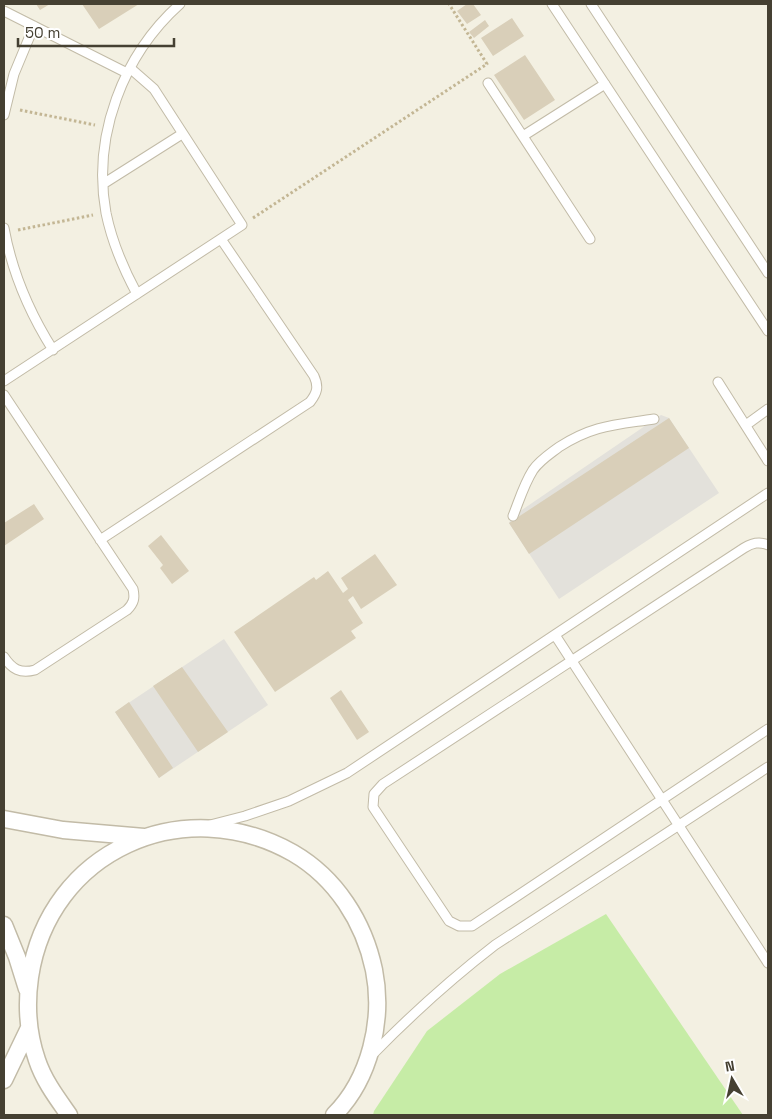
<svg xmlns="http://www.w3.org/2000/svg" width="772" height="1119" viewBox="0 0 772 1119" font-family="'Space Grotesk',sans-serif">
<rect width="100%" height="100%" fill="#f3f0e2"/>
<!-- green -->
<path fill="#c6eca6" d="M 606,914 L 743,1115 L 373,1115 L 374,1111 L 427,1031 L 500,974 Z"/>
<!-- parking -->
<path fill="#e3e1db" d="M 661,415 L 669,418 L 719,493 L 559,599 L 509,523 L 513,516 Z
M 224,639 L 268,705 L 159,778 L 115,712 Z"/>
<!-- building -->
<path fill="#d9cfb9" d="M 36,4 L 50,4 L 40,10 Z
M 82,4 L 139,4 L 99,29 Z
M 467,4 L 473,4 L 481,15 L 467,24 L 457,11 Z
M 512,18 L 524,36 L 493,56 L 481,38 Z
M 485,20 L 489,26 L 474,38 L 469,32 Z
M 525,55 L 555,100 L 524,120 L 494,75 Z
M 669,418 L 689,448 L 529,554 L 509,523 Z
M 34,504 L 44,519 L 4,546 L 4,523 Z
M 161,535 L 189,571 L 172,584 L 160,568 L 163,565 L 148,546 Z
M 375,554 L 397,585 L 361,609 L 353,596 L 348,600 L 363,623 L 351,631 L 356,638 L 275,692 L 234,632 L 314,577 L 316,580 L 328,571 L 343,593 L 348,589 L 341,578 Z
M 182,667 L 228,732 L 198,752 L 153,686 Z
M 341,690 L 369,732 L 357,740 L 330,698 Z
M 129,702 L 173,768 L 159,778 L 115,712 Z"/>
<g fill="none" stroke-linecap="round" stroke-linejoin="round">
<!-- lane casing -->
<g stroke="#c2bba7" stroke-width="11">
<path id="lane" d="M 552,4 L 768,331
M 591,4 L 768,273
M 4,11 L 127,73
M 488,83 L 590,239
M 4,115 L 14,74 L 34,26
M 523,136 L 605,84
M 103,184 L 182,134
M 4,228 C 12,272 29,312 53,350
M 137,294 C 123,268 112,242 106,213 C 92,136 123,55 180,4
M 4,381 L 242,225 L 154,89 L 130,68
M 718,382 L 768,461
M 4,395 L 133,589 C 135,598 134,603 127,610 L 35,670 C 20,674 12,669 4,657
M 746,425 L 768,409
M 513,516 C 519,501 524,484 533,470 C 540,460 550,454 559,447 C 593,425 615,425 654,419
M 100,540 L 310,402 C 317,393 319,387 314,376 L 221,239
M 768,545 C 759,541 752,543 744,548 L 383,784 L 374,794 L 373,807 L 449,921 L 459,926 L 472,926 L 768,729
M 555,635 L 768,963
M 210,825 L 245,816 L 289,801 L 347,773 L 768,493
M 372,1055 C 411,1015 451,979 495,945 L 768,767"/>
</g>
<!-- street casing -->
<g stroke="#c2bba7" stroke-width="19">
<path id="street" d="M 4,819 L 63,830 L 144,837
M 4,925 L 17,957 L 27,989
M 4,1080 L 29,1028
M 69,1115 C 57,1098 44,1081 37,1060 C 28,1034 26,1005 30,977 C 49,851 183,791 293,853 C 336,878 364,922 374,970 C 384,1020 370,1079 334,1115"/>
</g>
<!-- path -->
<path stroke="#c3b694" stroke-width="3" stroke-dasharray="2.5 2.5" stroke-linecap="butt" d="M 20,110 L 95,125
M 253,218 L 487,64 L 449,4
M 18,230 L 93,215"/>
<!-- lane -->
<use href="#lane" stroke="#fff" stroke-width="9"/>
<!-- street -->
<use href="#street" stroke="#fff" stroke-width="16"/>
</g>
<!-- border -->
<rect width="772" height="1119" fill="none" stroke="#454032" stroke-width="10"/>
<!-- north arrow -->
<g transform="translate(732 1079) rotate(351)" stroke="#ffffff" stroke-width="4" paint-order="stroke">
<path d="M0-4L9 19L0 12L-9 19Z" fill="#454032"/>
<text y="-8" font-size="14" font-weight="bold" text-anchor="middle" fill="#454032">N</text>
</g>
<!-- scale -->
<path d="M18 38v8h156v-8" fill="none" stroke="#454032" stroke-width="2.5"/>
<text x="25" y="38" font-size="15" fill="#454032" stroke="#ffffff" stroke-width="4" paint-order="stroke">50 m</text>
</svg>
